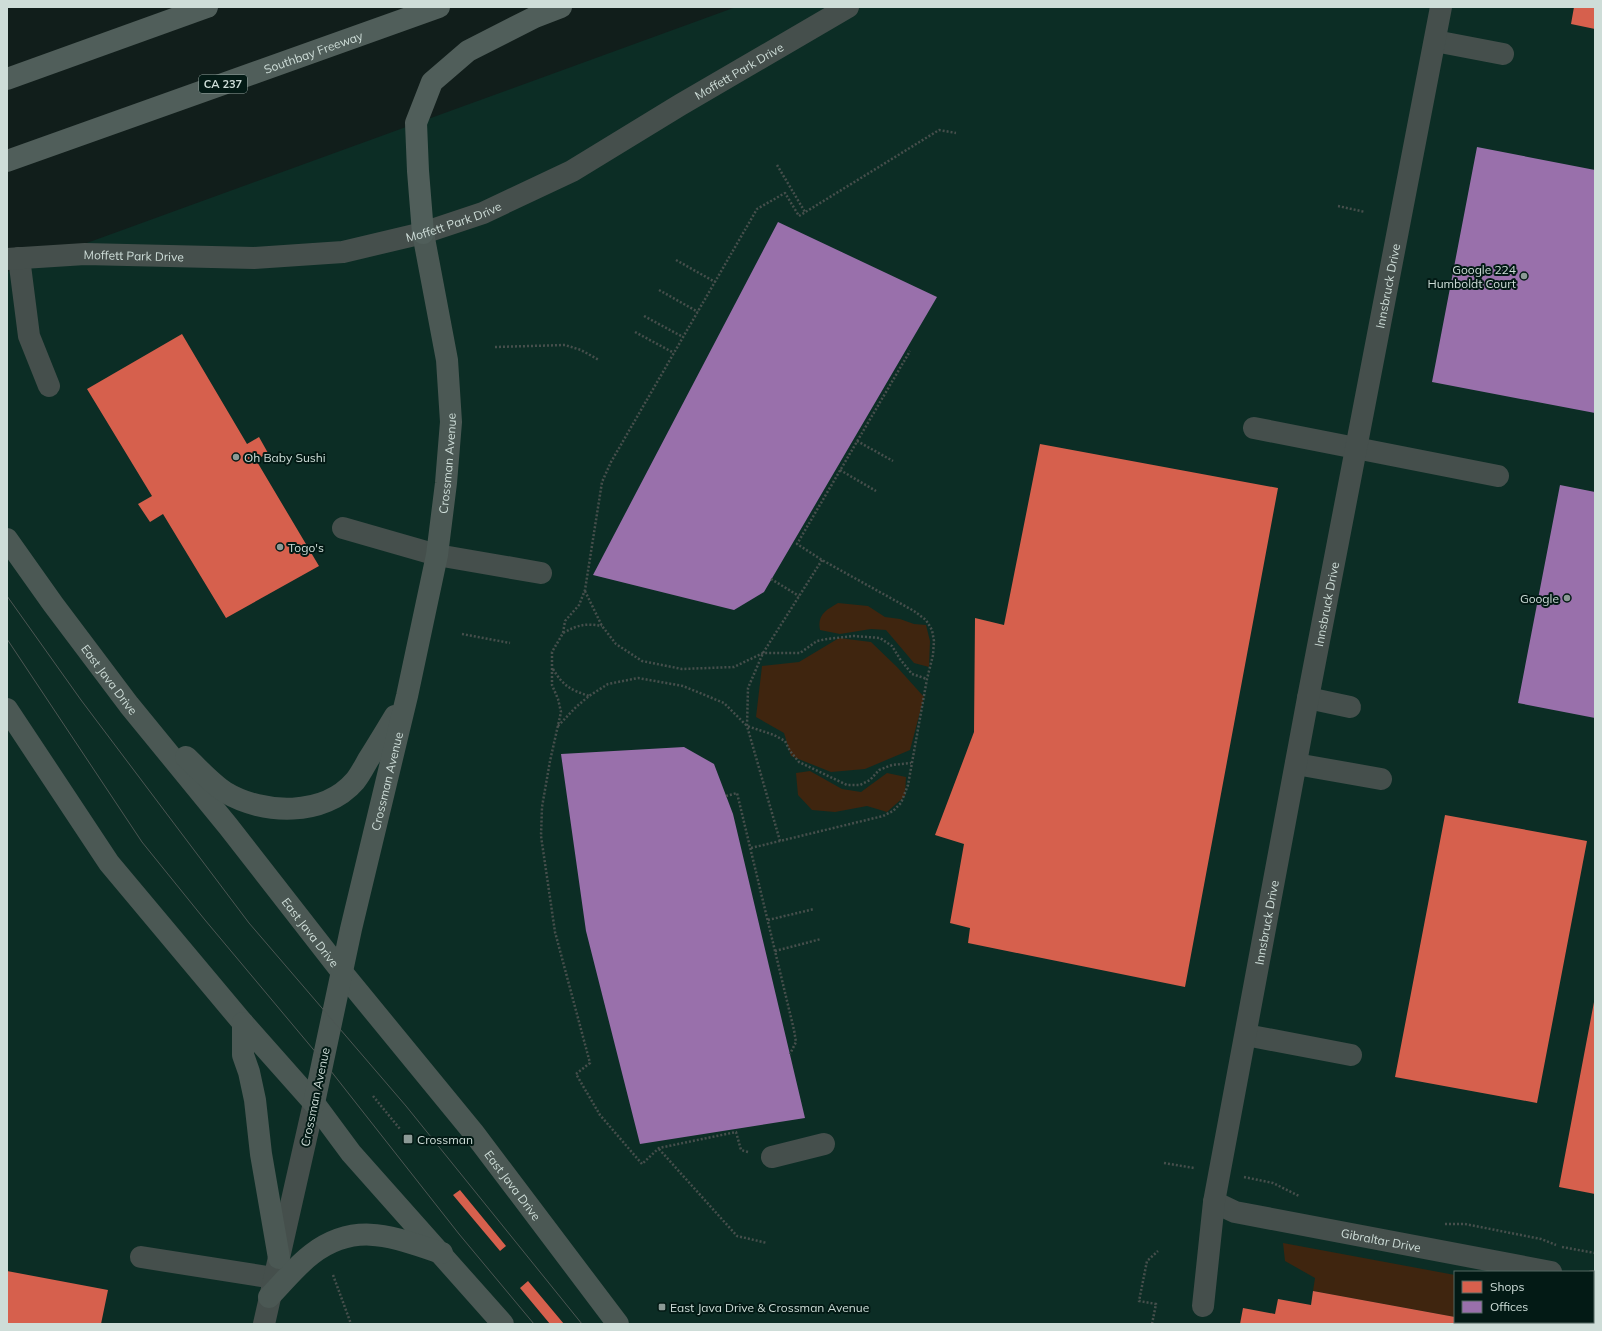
<svg xmlns="http://www.w3.org/2000/svg" width="1602" height="1331" viewBox="0 0 1602 1331" font-family="Mulish,sans-serif">
<rect width="100%" height="100%" fill="#111e1b"/>
<!-- built -->
<path fill="#0c2d25" fill-rule="evenodd" d="M 736,7 L 1595,7 L 1595,1324 L 7,1324 L 7,272 ZM 1455,1272 L 1593,1272 L 1593,1322 L 1455,1322 Z"/>
<!-- green -->
<path fill="#3f250f" d="M 838,603 L 868,606 L 885,617 L 900,619 L 914,624 L 926,625 L 930,641 L 929,667 L 914,663 L 886,630 L 871,629 L 840,634 L 820,630 C 817,615 826,610 838,603 Z
M 839,638 L 871,642 L 897,667 L 924,697 L 910,750 L 865,769 L 831,772 L 791,756 L 784,733 L 756,717 L 762,666 L 799,662 Z
M 810,771 L 842,789 L 861,792 L 887,773 L 906,777 L 905,796 L 887,812 L 867,806 L 835,812 L 812,810 L 798,795 L 796,773 Z
M 1283,1243 L 1455,1275 L 1455,1317 L 1313,1291 L 1315,1278 L 1285,1261 Z
M 1593,1307 L 1595,1309 L 1595,1324 L 1491,1324 L 1480,1322 L 1593,1322 Z"/>
<!-- shops -->
<path fill="#d6604d" d="M 1574,7 L 1595,7 L 1595,29 L 1571,24 Z
M 182,334 L 247,444 L 259,437 L 268,453 L 256,460 L 319,566 L 226,618 L 163,514 L 150,522 L 138,504 L 152,496 L 87,389 Z
M 1040,444 L 1278,488 L 1185,987 L 968,943 L 970,928 L 950,923 L 964,844 L 935,835 L 974,732 L 975,618 L 1004,625 Z
M 1445,815 L 1587,841 L 1537,1103 L 1395,1077 Z
M 1594,1002 L 1595,1002 L 1595,1194 L 1559,1187 Z
M 460,1190 L 506,1246 L 500,1251 L 453,1195 Z
M 7,1271 L 108,1290 L 101,1324 L 7,1324 Z
M 528,1281 L 564,1324 L 550,1324 L 520,1288 Z
M 1313,1291 L 1455,1317 L 1455,1322 L 1483,1322 L 1489,1324 L 1240,1324 L 1243,1308 L 1275,1314 L 1278,1299 L 1311,1305 Z"/>
<!-- offices -->
<path fill="#9970ab" d="M 1477,147 L 1595,170 L 1595,413 L 1432,382 Z
M 778,222 L 937,297 L 764,592 L 734,610 L 593,575 Z
M 1560,485 L 1595,492 L 1595,718 L 1518,703 Z
M 684,747 L 714,764 L 733,814 L 805,1118 L 640,1144 L 586,931 L 561,754 Z"/>
<g fill="none" stroke-linecap="round" stroke-linejoin="round">
<!-- path -->
<path stroke="#464f4c" stroke-width="2.5" stroke-dasharray="2 2" stroke-linecap="butt" d="M 777,165 L 805,212
M 1338,206 L 1365,212
M 676,260 L 715,282
M 659,290 L 698,312
M 644,316 L 683,337
M 635,332 L 674,353
M 495,347 L 565,345 L 581,350 L 599,360
M 857,441 L 893,461
M 840,470 L 876,491
M 771,579 L 799,596
M 585,591 L 602,626 L 616,644 L 642,661 L 682,669 L 734,667 L 763,653 L 800,653 L 817,641 L 827,639 L 854,636 L 880,638 L 892,646 L 900,659 L 912,674 L 927,679
M 563,633 C 578,625 585,623 602,626
M 462,634 L 510,643
M 553,669 C 563,686 571,690 589,696
M 558,726 L 576,707 L 589,696 L 608,684 L 638,678 L 683,686 L 724,703 L 747,726 L 774,735 L 785,741 L 790,751 L 799,762 L 847,785 L 860,785 L 870,780 L 879,770 L 892,765 L 911,763
M 726,796 L 737,793 L 794,1030 L 796,1042 L 790,1054
M 780,841 L 747,726 L 748,688 L 763,653 L 822,560
M 751,848 L 883,816 L 893,811 L 901,803 L 908,785 L 927,679 L 933,655 L 934,641 L 932,630 L 926,620 L 914,611 L 822,560 L 797,544 L 910,351
M 768,920 L 814,909
M 775,951 L 821,939
M 373,1096 L 400,1129
M 659,1149 L 737,1236 L 767,1243
M 748,1152 L 741,1150 L 736,1132 L 659,1148 L 642,1164 L 600,1115 L 576,1074 L 590,1063 L 555,932 L 541,836 L 542,807 L 550,761 L 561,712 L 558,699 L 552,685 L 552,652 L 563,633 L 565,621 L 579,605 L 585,590 L 602,482 L 611,462 L 757,209 L 785,193 L 799,216 L 939,130 L 956,133
M 1164,1163 L 1194,1168
M 1244,1177 L 1273,1183 L 1299,1196
M 1445,1224 L 1465,1224 L 1541,1239 L 1556,1245
M 1562,1247 L 1595,1253
M 333,1275 L 351,1324
M 1152,1324 L 1156,1304 L 1139,1301 L 1147,1261 L 1158,1251"/>
<!-- minor -->
<g stroke="#454f4c" stroke-width="22">
<path d="M 1435,41 L 1503,54"/>
<path d="M 19,258 L 29,336 L 49,386"/>
<path id="s1" d="M 7,259 L 85,254 L 254,258 L 343,252 L 423,233 L 483,213 L 572,171 L 680,105 L 848,7"/>
<path d="M 1254,428 L 1498,476"/>
<path d="M 343,528 L 437,555 L 541,573"/>
<path d="M 1308,698 L 1350,707"/>
<path d="M 1296,764 L 1381,779"/>
<path d="M 1246,1035 L 1351,1055"/>
<path d="M 772,1157 L 824,1144"/>
<path id="s2" d="M 1214,1202 L 1235,1212 L 1551,1272"/>
<path d="M 141,1257 L 274,1278"/>
<path d="M 1593,1281 L 1595,1281"/>
<path id="s3" d="M 1203,1306 L 1214,1202 L 1308,698 L 1441,7"/>
<path d="M 264,1324 L 314,1103"/>
</g>
<!-- major -->
<g stroke="#4b5854" stroke-width="22">
<path id="s4" d="M 7,539 L 53,604 L 129,705 L 228,826 L 341,971 L 473,1132 L 618,1324"/>
<path d="M 7,709 L 109,863 L 243,1023 L 314,1103 L 351,1153 L 503,1324"/>
<path d="M 186,757 C 197,767 212,784 225,792 C 263,815 324,817 355,781 C 360,775 364,767 368,760 C 377,746 386,731 395,716"/>
<path d="M 243,1023 L 243,1055 L 249,1072 L 255,1100 L 261,1154 L 279,1258"/>
<path id="s5" d="M 314,1103 L 351,929 L 407,696 L 437,555 L 446,483 L 451,422 L 447,360 L 423,233"/>
<path d="M 269,1297 C 283,1283 296,1266 312,1254 C 357,1220 395,1238 442,1253"/>
</g>
<!-- highway -->
<g stroke="#505e5a" stroke-width="22">
<path d="M 7,79 L 207,7"/>
<path id="s6" d="M 7,161 L 439,7"/>
<path d="M 423,233 L 418,171 L 416,123 L 432,82 L 468,51 L 535,17 L 561,7"/>
</g>
<!-- tram -->
<path stroke="#4c5653" stroke-width="1" d="M 7,596 L 81,700 L 249,923 L 406,1106 L 582,1324
M 7,639 L 142,842 L 205,920 L 323,1061 L 459,1234 L 534,1324"/>
</g>
<!-- markers -->
<g fill="#8c9a96" stroke="#031a15" stroke-width="1.5">
<circle cx="1524" cy="276" r="4"/>
<circle cx="236" cy="457" r="4"/>
<circle cx="280" cy="547" r="4"/>
<circle cx="1567" cy="598" r="4"/>
<rect x="403" y="1134" width="10" height="10" rx="2"/>
<rect x="658" y="1303" width="8" height="8" rx="2"/>
</g>
<g text-anchor="middle" dominant-baseline="central" stroke-width="4" stroke-linejoin="round" paint-order="stroke">
<!-- shield labels -->
<rect fill="#031a15" stroke="#91a29e" stroke-width="1" x="199" y="75" width="48" height="18" rx="3"/>
<g font-size="11" font-weight="bold" fill="#ceddd8">
<text x="223" y="84">CA 237</text>
</g>
<!-- street labels -->
<g font-size="12" fill="#ceddd8" stroke="#031a15">
<text stroke="none"><textPath href="#s6" startOffset="325">Southbay Freeway</textPath></text>
<text stroke="none"><textPath href="#s1" startOffset="775">Moffett Park Drive</textPath></text>
<text stroke="none"><textPath href="#s1" startOffset="451">Moffett Park Drive</textPath></text>
<text stroke="none"><textPath href="#s1" startOffset="127">Moffett Park Drive</textPath></text>
<text stroke="none"><textPath href="#s3" startOffset="1037">Innsbruck Drive</textPath></text>
<text stroke="none"><textPath href="#s5" startOffset="654">Crossman Avenue</textPath></text>
<text stroke="none"><textPath href="#s3" startOffset="713">Innsbruck Drive</textPath></text>
<text stroke="none"><textPath href="#s4" startOffset="174">East Java Drive</textPath></text>
<text stroke="none"><textPath href="#s5" startOffset="330">Crossman Avenue</textPath></text>
<text stroke="none"><textPath href="#s3" startOffset="389">Innsbruck Drive</textPath></text>
<text stroke="none"><textPath href="#s4" startOffset="497">East Java Drive</textPath></text>
<text transform="translate(315 1097) rotate(-78)">Crossman Avenue</text>
<text stroke="none"><textPath href="#s4" startOffset="821">East Java Drive</textPath></text>
<text stroke="none"><textPath href="#s2" startOffset="172">Gibraltar Drive</textPath></text>
</g>
<!-- poi labels -->
<g font-size="12" fill="#ceddd8" stroke="#031a15" text-anchor="start">
<text x="1516" y="269" text-anchor="end">Google 224<tspan x="1516" dy="14">Humboldt Court</tspan></text>
<text x="244" y="457">Oh Baby Sushi</text>
<text x="288" y="547">Togo's</text>
<text x="1559" y="598" text-anchor="end">Google</text>
<text x="417" y="1139">Crossman</text>
<text x="670" y="1307">East Java Drive &amp; Crossman Avenue</text>
</g>
</g>
<!-- border -->
<rect width="1602" height="1331" fill="none" stroke="#ceddd8" stroke-width="16"/>
<!-- legend -->
<rect x="1454" y="1271" width="140" height="52" fill="#031a15" stroke="#546863"/>
<rect x="1462" y="1281" width="20" height="12" fill="#d6604d" stroke="#546863"/>
<text x="1490" y="1291" font-size="12" fill="#ceddd8">Shops</text>
<rect x="1462" y="1301" width="20" height="12" fill="#9970ab" stroke="#546863"/>
<text x="1490" y="1311" font-size="12" fill="#ceddd8">Offices</text>
</svg>
